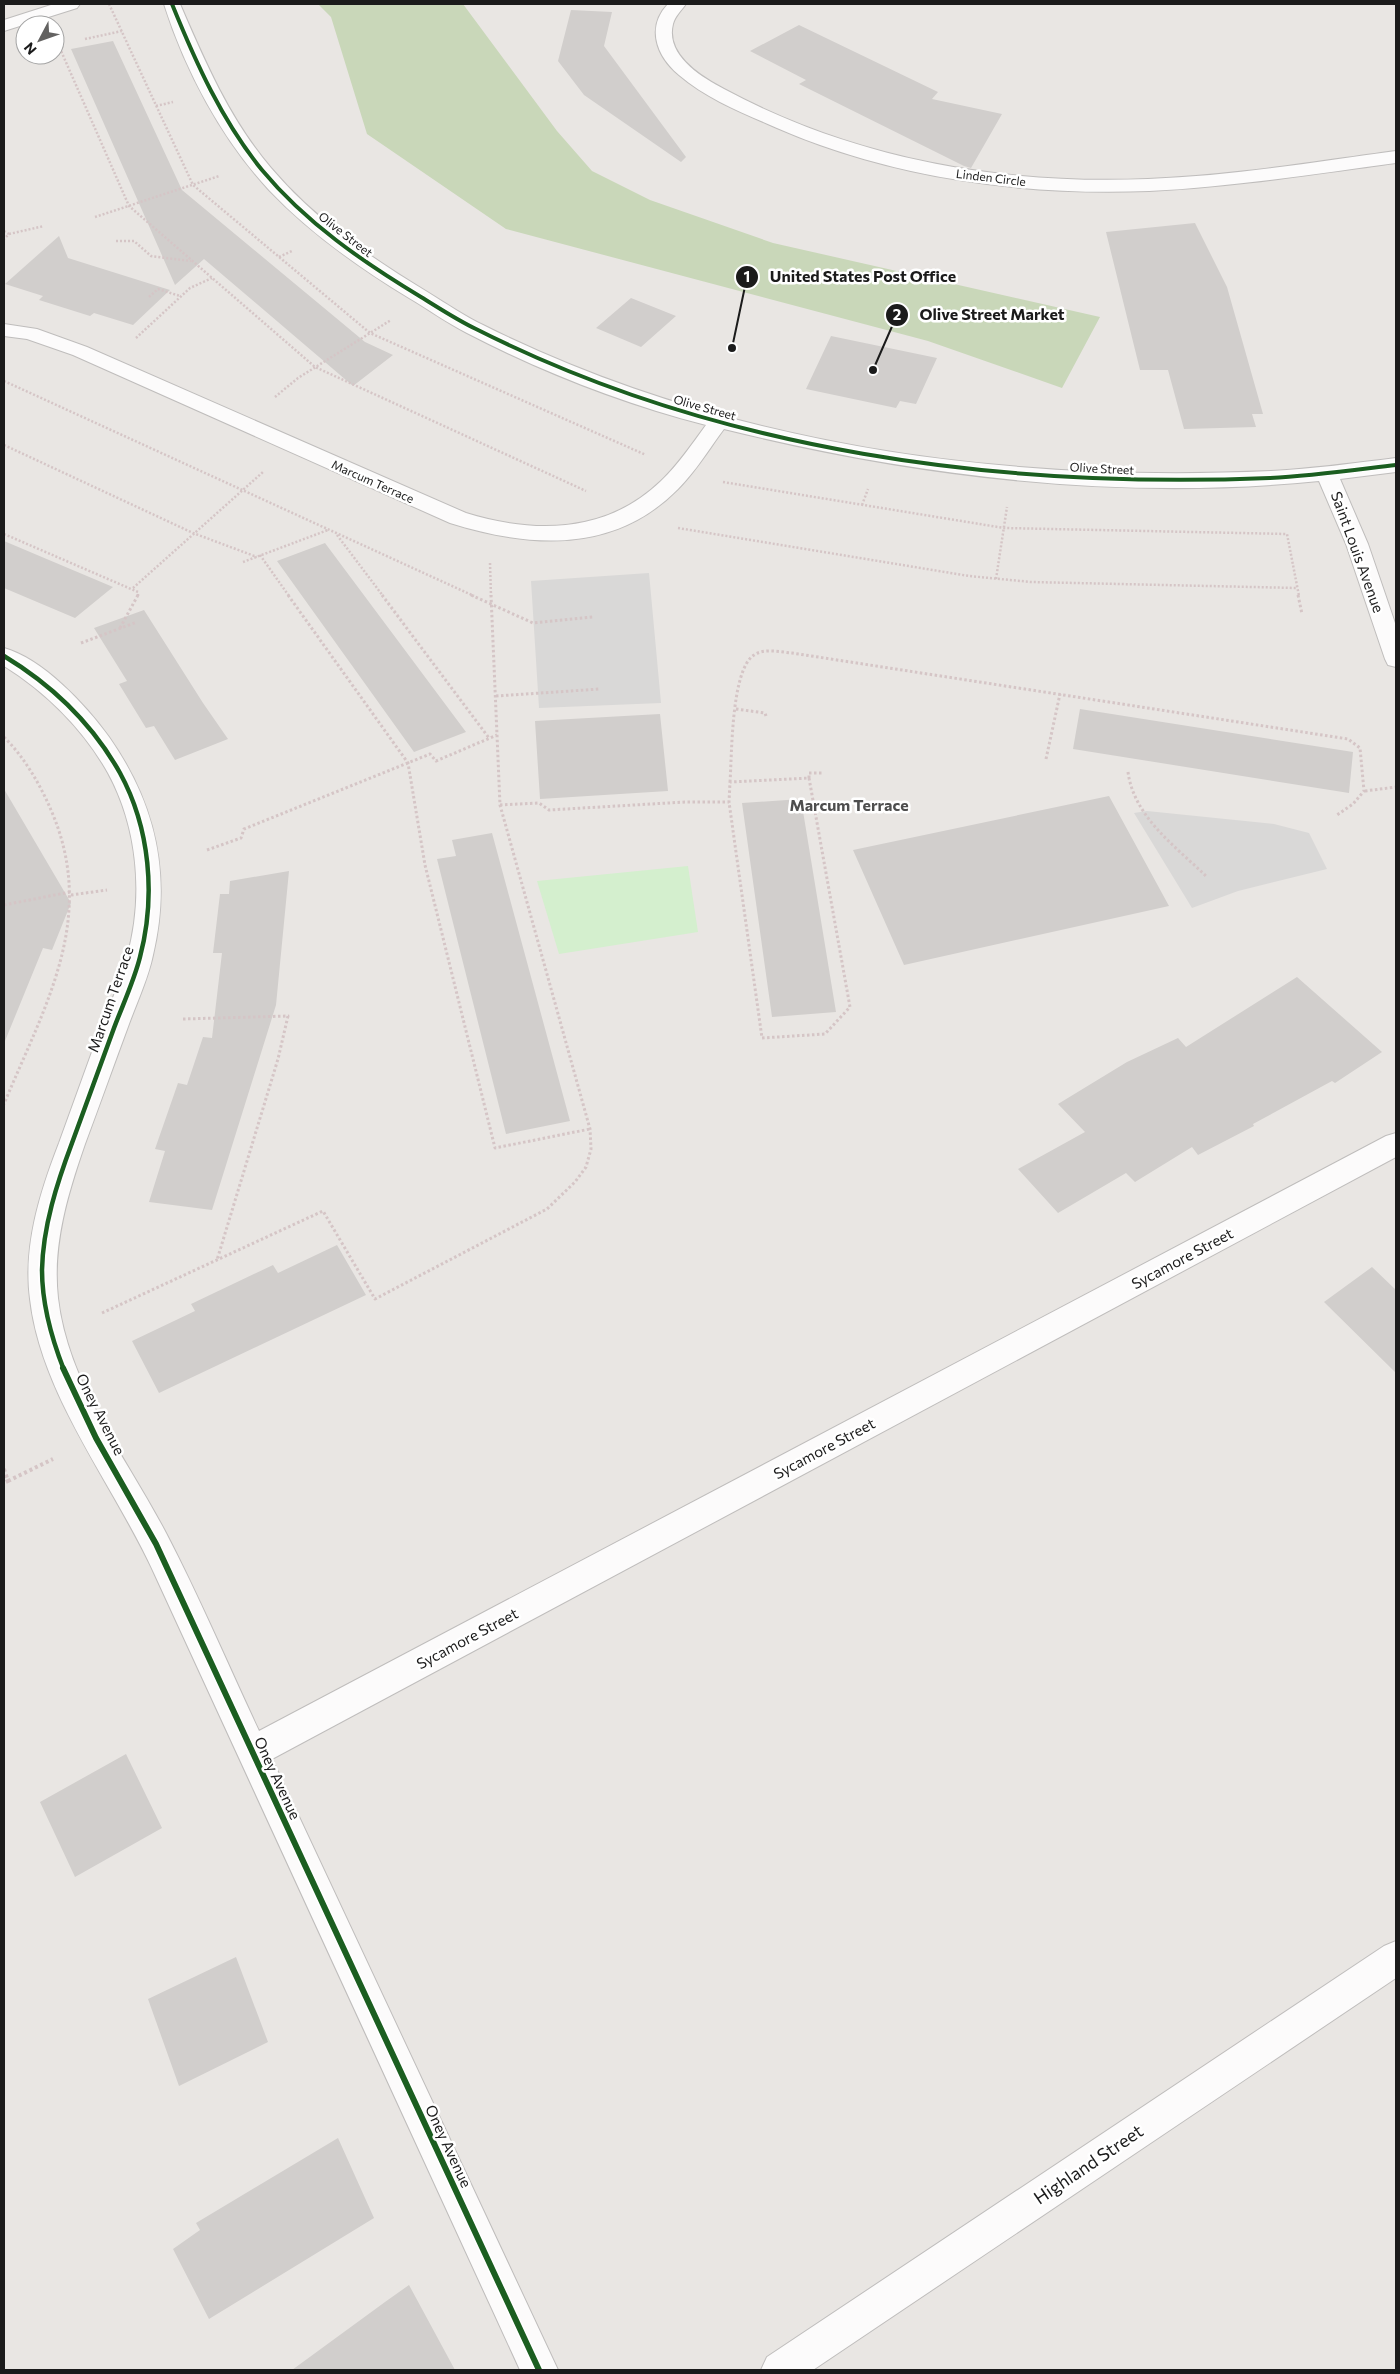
<svg xmlns="http://www.w3.org/2000/svg" width="1400" height="2374" viewBox="0 0 1400 2374" font-family="Commissioner,sans-serif">
<rect width="100%" height="100%" fill="#e9e6e3"/>
<!-- forest -->
<path fill="#c9d7b9" d="M 318,4 L 463,4 L 557,131 L 592,171 L 650,200 L 773,243 L 1100,317 L 1062,388 L 928,341 L 506,229 L 367,134 L 331,17 Z"/>
<!-- park -->
<path fill="#d4efce" d="M 688,866 L 698,932 L 559,954 L 537,881 Z"/>
<!-- parking -->
<path fill="#d9d8d7" d="M 649,573 L 661,703 L 539,708 L 531,581 Z
M 1147,811 L 1274,824 L 1309,833 L 1327,869 L 1238,891 L 1192,908 L 1134,813 Z"/>
<!-- building -->
<path fill="#d1cecc" d="M 571,10 L 612,12 L 604,46 L 686,157 L 681,162 L 584,95 L 558,61 Z
M 799,25 L 938,92 L 932,99 L 1002,114 L 971,168 L 964,166 L 799,84 L 806,80 L 750,51 Z
M 113,41 L 182,190 L 365,342 L 393,355 L 353,386 L 204,259 L 175,285 L 71,49 Z
M 1195,223 L 1227,287 L 1263,414 L 1252,414 L 1256,427 L 1184,429 L 1168,370 L 1140,370 L 1106,232 Z
M 59,236 L 68,258 L 170,290 L 133,325 L 94,313 L 90,316 L 39,300 L 43,296 L 5,284 Z
M 631,298 L 676,316 L 641,347 L 596,328 Z
M 831,336 L 937,358 L 916,404 L 900,401 L 896,408 L 806,389 Z
M 4,541 L 113,587 L 75,618 L 4,588 Z
M 325,543 L 466,732 L 414,752 L 277,561 Z
M 144,610 L 203,703 L 228,739 L 175,760 L 154,726 L 146,728 L 119,684 L 127,681 L 94,628 Z
M 1080,709 L 1353,752 L 1349,793 L 1073,749 Z
M 660,714 L 668,791 L 540,799 L 535,721 Z
M 4,789 L 71,903 L 52,950 L 43,948 L 5,1041 Z
M 1109,796 L 1169,906 L 904,965 L 853,850 Z
M 801,799 L 836,1012 L 772,1017 L 742,803 Z
M 492,833 L 570,1121 L 506,1134 L 437,859 L 456,856 L 452,840 Z
M 289,871 L 276,1005 L 212,1210 L 149,1202 L 165,1151 L 155,1149 L 178,1083 L 187,1085 L 203,1037 L 212,1038 L 222,953 L 213,953 L 220,894 L 229,894 L 230,881 Z
M 1297,977 L 1382,1052 L 1335,1083 L 1332,1081 L 1253,1124 L 1254,1126 L 1198,1155 L 1192,1147 L 1135,1182 L 1126,1173 L 1058,1213 L 1018,1169 L 1085,1132 L 1058,1104 L 1127,1062 L 1178,1038 L 1186,1047 Z
M 337,1245 L 366,1295 L 159,1393 L 132,1341 L 195,1311 L 191,1304 L 273,1265 L 278,1273 Z
M 1372,1267 L 1396,1290 L 1396,1373 L 1324,1302 Z
M 126,1754 L 162,1828 L 75,1877 L 40,1802 Z
M 236,1957 L 268,2042 L 179,2086 L 148,1999 Z
M 338,2138 L 374,2218 L 209,2319 L 173,2249 L 200,2230 L 196,2223 Z
M 409,2285 L 455,2370 L 292,2370 L 385,2302 Z"/>
<g fill="none" stroke-linecap="round" stroke-linejoin="round">
<!-- street casing -->
<g stroke="#bfbdbc" stroke-width="2">
<path id="street" d="M 54,4 L 80,4 L 77,8 L 4,31 L 4,20 Z
M 164,4 L 180,4 C 205,62 230,120 271,168 C 315,220 371,258 429,293 C 447,304 464,316 483,325 C 725,446 1003,483 1271,471 C 1313,469 1355,463 1396,458 L 1396,472 L 1340,479 L 1368,544 L 1396,626 L 1396,667 L 1388,665 L 1385,659 L 1346,544 L 1319,481 C 1121,501 917,477 724,429 C 709,449 696,471 678,489 C 614,554 530,548 450,523 L 73,355 L 27,339 L 4,336 L 4,324 L 37,329 L 87,347 L 466,513 C 534,534 606,534 661,481 C 679,464 692,444 706,425 C 624,404 542,372 467,333 C 447,323 428,309 409,298 C 358,267 310,233 269,190 C 221,138 185,70 164,4 Z
M 668,4 L 686,4 C 681,11 675,16 673,24 C 665,55 701,77 724,89 C 854,159 1001,185 1148,179 C 1231,176 1314,162 1396,151 L 1396,163 C 1314,174 1232,187 1149,191 C 1024,196 892,178 777,128 C 743,113 707,99 679,75 C 656,56 646,27 668,4 Z
M 4,648 C 43,659 86,705 109,737 C 156,804 172,875 153,955 C 148,979 137,1002 129,1024 C 114,1064 100,1104 85,1144 C 68,1193 52,1245 58,1298 C 68,1385 127,1458 166,1533 C 200,1598 228,1665 259,1731 L 1386,1136 L 1396,1133 L 1396,1157 L 272,1759 L 558,2370 L 520,2370 C 398,2104 276,1838 154,1573 C 114,1485 41,1396 30,1299 C 23,1246 40,1192 59,1143 C 73,1104 87,1066 101,1027 C 110,1004 121,981 127,957 C 144,897 138,828 108,773 C 84,730 46,692 4,666 Z
M 1396,1941 L 1396,1978 L 813,2370 L 761,2370 L 767,2357 L 1384,1946 Z"/>
</g>
<!-- path-far2 -->
<path stroke="#d5c5c6" stroke-width="2.5" stroke-dasharray="2 2" stroke-linecap="butt" d="M 109,4 L 193,185 L 370,333 L 646,455
M 85,39 L 122,31
M 58,44 L 129,206 L 315,367 L 586,491
M 156,106 L 173,102
M 95,217 L 219,176
M 4,231 L 9,234 L 4,239
M 9,234 L 44,226
M 116,241 L 134,241 L 151,256 L 191,261
M 279,257 L 292,251
M 149,297 L 158,289 L 180,296
M 136,338 L 190,288 L 212,278
M 4,381 L 474,596
M 275,397 L 298,378 L 391,320
M 4,445 L 193,533 L 257,557
M 723,482 L 1004,528 L 1287,534 L 1299,596
M 862,505 L 868,489
M 678,528 L 969,576 L 1031,582 L 1297,588
M 4,534 L 138,592 L 138,596
M 337,535 L 383,596
M 260,555 L 289,596
M 243,562 L 328,530
M 490,563 L 491,596
M 996,579 L 1007,507
M 133,588 L 263,472"/>
<!-- path-far1 -->
<path stroke="#d5c5c6" stroke-width="3" stroke-dasharray="2.5 2.5" stroke-linecap="butt" d="M 288,595 L 408,763 L 425,865 L 495,1148 L 590,1129
M 382,595 L 489,738
M 471,595 L 533,623 L 593,617
M 1298,595 L 1302,614
M 120,628 L 138,595
M 81,643 L 137,622
M 496,696 L 600,689
M 736,709 L 765,713 L 766,716
M 4,737 C 24,757 40,784 51,810 C 98,918 45,1005 4,1104
M 1046,759 L 1060,694
M 1128,772 C 1134,817 1175,846 1206,876
M 809,778 L 809,773 L 823,773
M 809,778 L 850,1007 L 825,1034 L 762,1038 L 729,802 L 730,782 Z
M 730,782 C 732,754 731,670 754,655 C 764,648 780,652 792,653 L 1348,739 L 1360,748 L 1364,791 L 1353,804 L 1337,815
M 1365,791 L 1396,787
M 500,805 L 539,803 L 549,810 L 685,802 L 729,802
M 207,850 L 241,838 L 244,829 L 430,754 L 436,761 L 497,735
M 71,895 L 107,890
M 4,905 L 70,892
M 183,1019 L 288,1016 L 278,1059 L 217,1260
M 102,1313 L 323,1211 L 375,1299 L 547,1209 L 575,1182 L 586,1167 L 591,1149 L 590,1129 L 500,805 L 491,595"/>
<!-- path -->
<path stroke="#d5c5c6" stroke-width="4" stroke-dasharray="3 3" stroke-linecap="butt" d="M 4,1469 L 8,1481 L 4,1483
M 8,1481 L 53,1459"/>
<!-- street -->
<use href="#street" fill="#fcfbfb" fill-rule="evenodd"/>
<!-- cycleway-far2 casing -->
<g stroke="#fff" stroke-width="6">
<path id="cycleway-far2" d="M 172,4 C 196,63 222,121 262,170 C 306,223 363,262 421,297 C 439,308 457,320 476,329 C 719,452 1000,489 1270,478 C 1312,476 1354,470 1396,465"/>
</g>
<!-- cycleway-far1 casing -->
<g stroke="#fff" stroke-width="8">
<path id="cycleway-far1" d="M 4,656 C 52,685 92,723 120,773 C 150,828 156,896 140,957 C 134,981 123,1004 114,1028 C 100,1066 86,1105 72,1143 C 57,1183 43,1226 42,1270 C 42,1305 51,1337 64,1370"/>
</g>
<!-- cycleway casing -->
<g stroke="#fff" stroke-width="9">
<path id="cycleway" d="M 63,1368 L 96,1438 L 156,1544 L 539,2370"/>
</g>
<!-- cycleway-far2 -->
<use href="#cycleway-far2" stroke="#1b5e20" stroke-width="4"/>
<!-- cycleway-far1 -->
<use href="#cycleway-far1" stroke="#1b5e20" stroke-width="4.5"/>
<!-- cycleway -->
<use href="#cycleway" stroke="#1b5e20" stroke-width="6"/>
</g>
<g text-anchor="middle" dominant-baseline="central" stroke-width="5" stroke-linejoin="round" paint-order="stroke">
<!-- far-street labels -->
<g font-size="12" fill="#1b1b1b" stroke="#fff">
<text transform="translate(991 177) rotate(7)">Linden Circle</text>
<text transform="translate(346 234) rotate(38)">Olive Street</text>
<text transform="translate(705 407) rotate(16)">Olive Street</text>
<text transform="translate(1102 468) rotate(3)">Olive Street</text>
<text transform="translate(373 481) rotate(24)">Marcum Terrace</text>
</g>
<!-- street labels -->
<g font-size="15" fill="#1b1b1b" stroke="#fff">
<text transform="translate(1358 552) rotate(70)">Saint Louis Avenue</text>
<text transform="translate(110 999) rotate(-71)">Marcum Terrace</text>
<text transform="translate(1182 1258) rotate(-28)">Sycamore Street</text>
<text transform="translate(101 1414) rotate(63)">Oney Avenue</text>
<text transform="translate(824 1448) rotate(-28)">Sycamore Street</text>
<text transform="translate(467 1638) rotate(-28)">Sycamore Street</text>
<text transform="translate(278 1778) rotate(65)">Oney Avenue</text>
<text transform="translate(449 2146) rotate(65)">Oney Avenue</text>
</g>
<!-- neighbourhood labels -->
<g font-size="16" font-weight="bold" fill="#4e4e4e" stroke="#fff">
<text x="849" y="804">Marcum Terrace</text>
</g>
<!-- near-street labels -->
<g font-size="18" fill="#1b1b1b" stroke="#fff">
<text transform="translate(1088 2164) rotate(-34)">Highland Street</text>
</g>
</g>
<!-- callouts -->
<path fill="none" stroke="#1b1b1b" stroke-width="2" d="M732 348L747 277M873 370L897 315"/>
<g fill="#1b1b1b" stroke="#fff" stroke-width="2">
<circle cx="732" cy="348" r="5"/>
<circle cx="873" cy="370" r="5"/>
<circle cx="747" cy="277" r="12"/>
<circle cx="897" cy="315" r="12"/>
</g>
<g font-size="15" text-anchor="middle" font-weight="bold" fill="#fff">
<text x="747" y="282">1</text>
<text x="897" y="320">2</text>
</g>
<g font-size="16" text-anchor="middle" font-weight="bold" fill="#1b1b1b" stroke="#fff" stroke-width="5" stroke-linejoin="round" paint-order="stroke">
<text x="863" y="282">United States Post Office</text>
<text x="992" y="320">Olive Street Market</text>
</g>
<!-- border -->
<rect width="1400" height="2374" fill="none" stroke="#1b1b1b" stroke-width="10"/>
<!-- north arrow -->
<g transform="translate(40 40) rotate(229)"><circle r="24" fill="#ffffff" stroke="#a4a4a4"/>
<path d="M0-4L9 19L0 12L-9 19Z" fill="#636261"/>
<text y="-8" font-size="14" font-weight="bold" text-anchor="middle" fill="#1b1b1b">N</text>
</g>
</svg>
